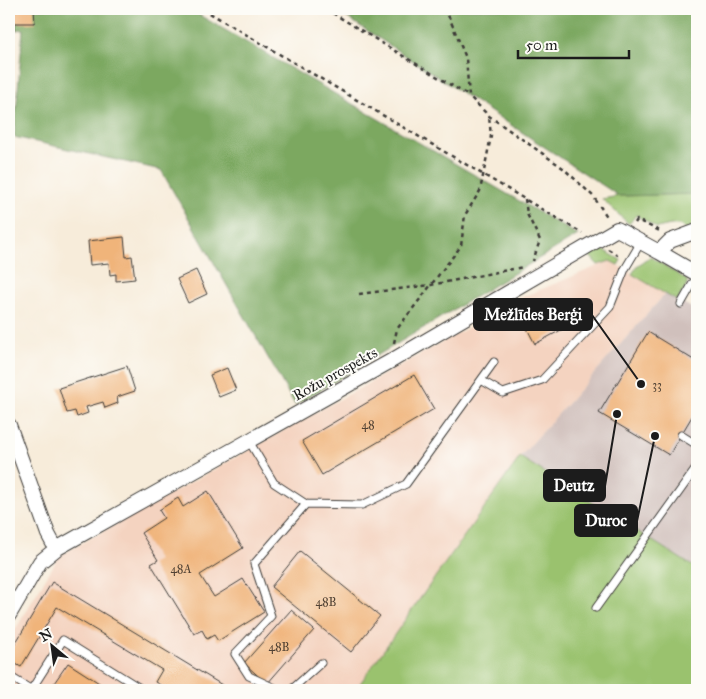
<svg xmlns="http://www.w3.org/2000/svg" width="706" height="699" viewBox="0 0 706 699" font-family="'IM FELL Great Primer',serif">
<rect width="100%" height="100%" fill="#fdfcf7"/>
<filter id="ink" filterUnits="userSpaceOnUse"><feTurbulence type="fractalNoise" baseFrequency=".02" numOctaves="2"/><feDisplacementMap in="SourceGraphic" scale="10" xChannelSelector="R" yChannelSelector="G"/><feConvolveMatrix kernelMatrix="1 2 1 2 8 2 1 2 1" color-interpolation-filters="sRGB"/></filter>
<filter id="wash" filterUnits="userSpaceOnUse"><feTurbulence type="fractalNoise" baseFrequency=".0096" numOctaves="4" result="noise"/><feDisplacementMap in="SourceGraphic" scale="20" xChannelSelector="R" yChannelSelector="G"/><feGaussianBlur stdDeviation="1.12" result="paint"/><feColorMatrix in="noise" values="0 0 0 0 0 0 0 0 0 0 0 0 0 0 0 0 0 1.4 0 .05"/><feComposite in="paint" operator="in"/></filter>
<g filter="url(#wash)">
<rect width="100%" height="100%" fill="#f7ecda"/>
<!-- built -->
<path fill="#f4d3c0" d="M 610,261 L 666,293 L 520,457 L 359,685 L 374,690 L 9,690 L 9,640 L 59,556 L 525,296 Z"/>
<!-- industrial -->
<path fill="#d0c0bc" d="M 666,293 L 697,311 L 697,569 L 520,457 Z"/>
<!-- green -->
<path fill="#9ac26e" stroke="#5b6f45" d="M 697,194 L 697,222 L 687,230 C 678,221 668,226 657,228 L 636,215 L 629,224 L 602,199 L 619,196 Z
M 600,248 L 621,260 L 618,265 L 610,261 L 598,265 L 589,255 Z
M 651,257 L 687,280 L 687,285 L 677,301 L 632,274 L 638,265 Z
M 520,457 L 697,569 L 697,690 L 374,690 L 359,685 Z"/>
<!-- forest -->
<path fill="#7ba861" stroke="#4c623e" d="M 9,9 L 189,9 L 578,235 L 295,405 L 161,170 L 14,137 L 23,29 L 9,31 Z
M 334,9 L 697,9 L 697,194 L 619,196 Z"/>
<g id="blocks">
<!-- building -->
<path fill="#f0b47a" d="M 9,9 L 34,9 L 35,23 L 14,23 L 14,31 L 9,31 Z
M 124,237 L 126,257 L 132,256 L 135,279 L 116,281 L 116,274 L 110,275 L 109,263 L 90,265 L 88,241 Z
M 196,270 L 207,294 L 188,303 L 177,279 Z
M 525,302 L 530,311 L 549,302 L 563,329 L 535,344 L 516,307 Z
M 648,332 L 697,362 L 697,408 L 669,455 L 599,413 Z
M 127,366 L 135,391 L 117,397 L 118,403 L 105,408 L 103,402 L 86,407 L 88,413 L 77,417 L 75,411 L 67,413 L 59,388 Z
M 227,368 L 236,390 L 219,397 L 210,375 Z
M 414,375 L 434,409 L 322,475 L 302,441 Z
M 208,491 L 243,548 L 200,575 L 214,597 L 243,579 L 264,612 L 218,641 L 214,635 L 207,639 L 202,630 L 194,634 L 151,564 L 158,560 L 141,533 L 164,518 L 159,510 L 178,498 L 183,507 Z
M 300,551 L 380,616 L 351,652 L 271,587 Z
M 52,582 L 227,688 L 226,690 L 169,690 L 155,682 L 162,670 L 57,607 L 21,667 L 9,660 L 9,654 Z
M 291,610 L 314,630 L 267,684 L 244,663 Z
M 68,663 L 110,690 L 59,690 L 52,686 Z"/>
</g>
</g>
<g filter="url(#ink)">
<use href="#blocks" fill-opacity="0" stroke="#3d3b38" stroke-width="1"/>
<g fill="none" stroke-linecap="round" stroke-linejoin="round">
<!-- service casing -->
<g stroke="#3d3b38" stroke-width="9">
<path id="service" d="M 681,304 L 697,276
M 481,380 L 503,393 L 542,380 L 610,307 L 625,269 L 641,242
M 681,435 L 697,445
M 249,441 L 274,483 L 306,504 L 362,505 L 406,484 L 494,362
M 596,608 L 697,467
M 9,676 L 32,690
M 31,690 L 63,640 L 143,690
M 279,690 L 249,676 L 235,654 L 271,616 L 254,564 L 306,504
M 291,690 L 321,663"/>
</g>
<!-- minor casing -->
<g stroke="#3d3b38" stroke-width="16">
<path id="minor" d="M 659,252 L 697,274
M 9,425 L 48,534 L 56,549
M 9,615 L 40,562 L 56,549 L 391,361 L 617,229 L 659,252 L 670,241 L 697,231"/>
</g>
<!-- path -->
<path stroke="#3d3b38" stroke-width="2.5" stroke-dasharray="4 4" stroke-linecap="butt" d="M 203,9 L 582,233
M 326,9 L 469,96
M 443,9 L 449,17 L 466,58 L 469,96 L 489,116 L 563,168 L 593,196 L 608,218
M 525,199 L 527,214 L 540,240 L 533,261
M 635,223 L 637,220 L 660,231
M 608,249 L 621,257
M 359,294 L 431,285 L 523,267
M 394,343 L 397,329 L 461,246 L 465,215 L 480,191 L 491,136 L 489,116"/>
<!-- service -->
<use href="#service" stroke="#fff" stroke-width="7"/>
<!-- minor -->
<use href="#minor" stroke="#fff" stroke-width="14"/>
</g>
</g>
<g text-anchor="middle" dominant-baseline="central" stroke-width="4" stroke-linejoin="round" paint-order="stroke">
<!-- number labels -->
<g font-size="12" fill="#514234">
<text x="657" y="385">33</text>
<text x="368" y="425">48</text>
<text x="181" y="569">48A</text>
<text x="326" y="602">48B</text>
<text x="279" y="647">48B</text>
</g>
<!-- street labels -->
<g font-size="15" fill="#1c1c1c" stroke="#fdfcf7">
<text transform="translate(335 374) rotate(-29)">Rožu prospekts</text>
</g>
</g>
<!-- callouts -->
<path fill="none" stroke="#1c1c1c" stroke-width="2" d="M641 384L592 315M617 414L605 486M655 436L637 521"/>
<g fill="#1c1c1c" stroke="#fdfcf7" stroke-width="2">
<circle cx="641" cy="384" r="5"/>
<circle cx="617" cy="414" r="5"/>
<circle cx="655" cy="436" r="5"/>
</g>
<g fill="#1c1c1c" stroke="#1c1c1c" stroke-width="2">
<rect x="474" y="299" width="118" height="31" rx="5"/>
<rect x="544" y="470" width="61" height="31" rx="5"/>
<rect x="575" y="505" width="62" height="31" rx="5"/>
</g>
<g font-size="16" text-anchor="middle" font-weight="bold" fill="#fff">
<text x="533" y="320">Mežlīdes Berģi</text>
<text x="574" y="491">Deutz</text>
<text x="606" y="526">Duroc</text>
</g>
<!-- margin -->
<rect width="706" height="699" fill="none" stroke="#fdfcf7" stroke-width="30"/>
<!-- north arrow -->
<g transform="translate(52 646) rotate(331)" stroke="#fdfcf7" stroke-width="4" paint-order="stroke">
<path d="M0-4L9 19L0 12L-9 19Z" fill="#1c1c1c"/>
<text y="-8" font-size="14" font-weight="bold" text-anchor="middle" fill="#1c1c1c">N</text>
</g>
<!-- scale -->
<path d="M518 50v8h111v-8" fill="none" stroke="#1c1c1c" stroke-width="2.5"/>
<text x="526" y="50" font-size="15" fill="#1c1c1c" stroke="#fdfcf7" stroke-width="4" paint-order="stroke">50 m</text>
</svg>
